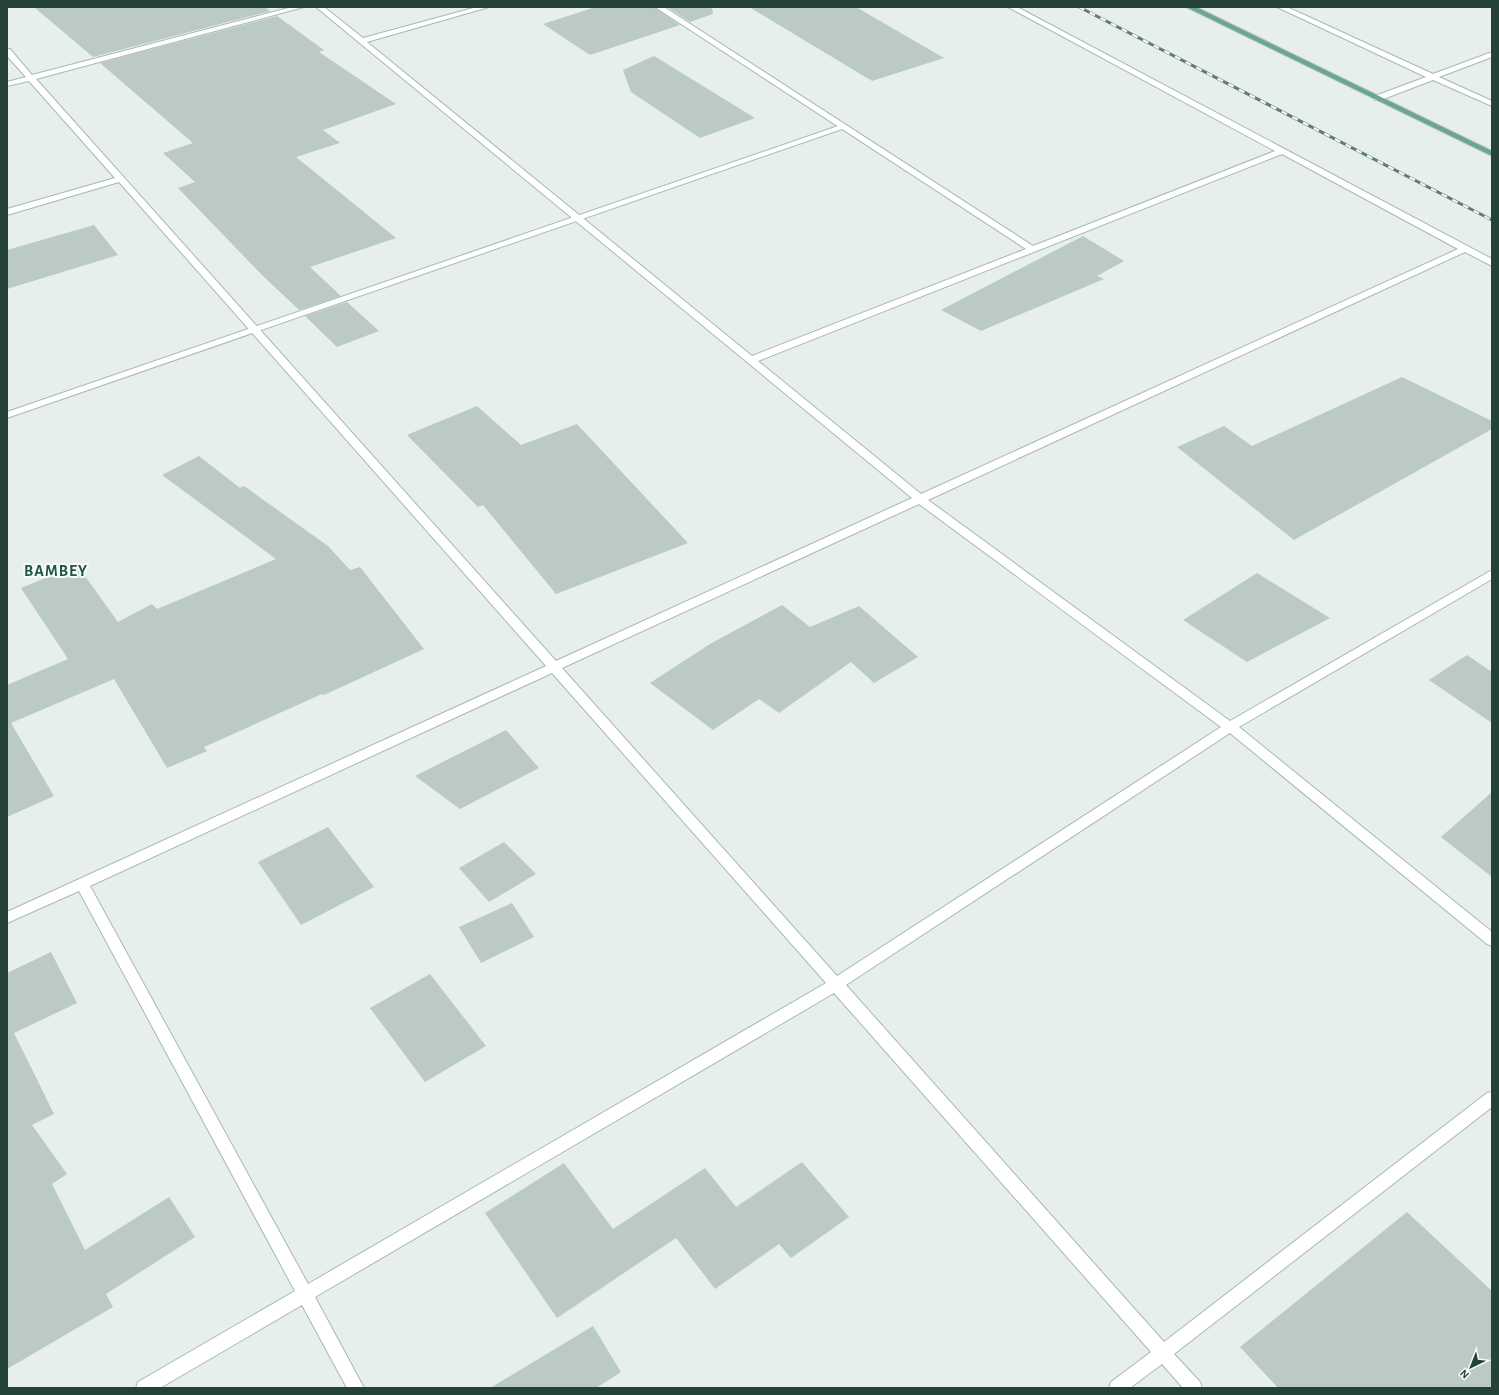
<svg xmlns="http://www.w3.org/2000/svg" width="1499" height="1395" viewBox="0 0 1499 1395" font-family="'Alegreya Sans',sans-serif">
<rect width="100%" height="100%" fill="#e6efeb"/>
<!-- building -->
<path fill="#bbcac4" d="M 34,7 L 265,7 L 270,11 L 93,57 Z
M 596,7 L 654,7 L 680,25 L 590,55 L 543,24 Z
M 667,7 L 712,7 L 713,14 L 690,22 Z
M 749,7 L 856,7 L 944,58 L 872,81 Z
M 277,16 L 324,50 L 319,52 L 396,104 L 323,130 L 340,143 L 296,157 L 396,238 L 310,267 L 341,296 L 299,310 L 261,274 L 178,188 L 195,182 L 163,153 L 193,143 L 100,63 Z
M 654,56 L 755,118 L 700,138 L 631,92 L 623,70 Z
M 94,225 L 118,255 L 7,289 L 7,250 Z
M 1083,236 L 1124,261 L 1097,276 L 1104,279 L 981,331 L 941,310 Z
M 347,302 L 379,331 L 337,347 L 305,316 Z
M 1402,377 L 1492,421 L 1492,429 L 1294,540 L 1177,447 L 1224,426 L 1252,446 Z
M 477,406 L 521,445 L 577,424 L 688,543 L 556,594 L 483,505 L 478,507 L 407,435 Z
M 199,456 L 240,488 L 244,486 L 328,546 L 350,570 L 360,567 L 424,649 L 324,695 L 322,694 L 204,747 L 207,751 L 167,768 L 114,679 L 11,723 L 54,796 L 7,817 L 7,685 L 68,659 L 21,588 L 77,565 L 118,622 L 152,604 L 157,609 L 276,559 L 162,475 Z
M 1257,573 L 1330,618 L 1247,662 L 1183,620 Z
M 782,605 L 810,627 L 859,606 L 918,657 L 874,683 L 851,662 L 779,713 L 759,699 L 713,730 L 650,683 L 710,644 Z
M 1467,655 L 1492,672 L 1492,723 L 1429,680 Z
M 506,730 L 539,768 L 460,809 L 415,776 Z
M 1492,792 L 1492,877 L 1441,837 Z
M 328,827 L 374,887 L 301,925 L 258,862 Z
M 504,842 L 536,874 L 489,902 L 459,868 Z
M 512,903 L 534,937 L 481,963 L 459,927 Z
M 51,952 L 77,1003 L 14,1033 L 54,1114 L 32,1125 L 67,1174 L 52,1184 L 85,1250 L 169,1197 L 195,1237 L 106,1294 L 113,1307 L 7,1369 L 7,973 Z
M 430,974 L 486,1046 L 425,1082 L 370,1008 Z
M 802,1162 L 849,1217 L 791,1258 L 779,1244 L 715,1289 L 676,1238 L 557,1318 L 485,1213 L 564,1163 L 613,1229 L 705,1168 L 736,1207 Z
M 1407,1212 L 1492,1291 L 1492,1388 L 1278,1388 L 1240,1347 Z
M 593,1326 L 621,1372 L 596,1388 L 490,1388 Z"/>
<g fill="none" stroke-linecap="round" stroke-linejoin="round">
<!-- minor casing -->
<g stroke="#a8b8b2" stroke-width="2">
<path id="minor" d="M 292,7 L 304,7 L 36,79 L 556,661 L 912,498 L 316,7 L 324,7 L 363,38 L 477,7 L 489,7 L 367,42 L 752,356 L 1026,249 L 655,7 L 664,7 L 1033,246 L 1275,151 L 1008,7 L 1017,7 L 1492,259 L 1492,266 L 1465,252 L 928,500 L 1230,721 L 1492,570 L 1492,579 L 1239,727 L 1492,932 L 1492,946 L 1487,944 L 1230,733 L 846,985 L 1164,1342 L 1487,1093 L 1492,1092 L 1492,1107 L 1174,1354 L 1200,1382 L 1202,1388 L 1183,1388 L 1162,1364 L 1130,1388 L 1109,1388 L 1111,1382 L 1151,1352 L 834,993 L 315,1297 L 364,1388 L 347,1388 L 302,1305 L 160,1388 L 136,1388 L 138,1382 L 295,1291 L 79,891 L 7,923 L 7,912 L 546,666 L 119,182 L 7,215 L 7,209 L 115,178 L 29,81 L 7,86 L 7,82 L 26,77 L 7,56 L 7,49 L 10,49 L 32,75 ZM 1282,154 L 1458,249 L 921,494 L 758,361 ZM 919,504 L 1221,727 L 837,976 L 562,668 ZM 552,673 L 826,983 L 308,1284 L 90,886 Z
M 1277,7 L 1287,7 L 1433,74 L 1492,52 L 1492,57 L 1439,77 L 1492,101 L 1492,106 L 1433,80 L 1381,100 L 1375,100 L 1375,96 L 1426,77 Z"/>
</g>
<!-- tertiary casing -->
<g stroke="#a8b8b2" stroke-width="2">
<path id="tertiary" d="M 841,125 L 848,127 L 7,418 L 7,412 Z"/>
</g>
<!-- primary casing -->
<g stroke="#c2cac8" stroke-width="2">
<path id="primary" d="M 1186,7 L 1196,7 L 1492,151 L 1492,156 Z"/>
</g>
<!-- minor -->
<use href="#minor" fill="#fff" fill-rule="evenodd"/>
<!-- tertiary -->
<use href="#tertiary" fill="#fff" fill-rule="evenodd"/>
<!-- primary -->
<use href="#primary" fill="#6aa596" fill-rule="evenodd"/>
<!-- rail casing -->
<g stroke="#5f7d75" stroke-width="3">
<path id="rail" d="M 1079,7 L 1492,220"/>
</g>
<!-- rail -->
<use href="#rail" stroke="#f7fbf9" stroke-width="2" stroke-dasharray="6" stroke-linecap="butt"/>
</g>
<g text-anchor="middle" dominant-baseline="central" stroke-width="4" stroke-linejoin="round" paint-order="stroke">
<!-- district labels -->
<g font-size="16" font-weight="bold" letter-spacing="1" fill="#1f5548" stroke="#f7fbf9">
<text x="56" y="571">BAMBEY</text>
</g>
</g>
<!-- border -->
<rect width="1499" height="1395" fill="none" stroke="#24423a" stroke-width="16"/>
<!-- north arrow -->
<g transform="translate(1471 1367) rotate(223)" stroke="#f7fbf9" stroke-width="3" paint-order="stroke">
<path d="M0-3L7 15L0 10L-7 15Z" fill="#24423a"/>
<text y="-6" font-size="11" font-weight="bold" text-anchor="middle" fill="#24423a">N</text>
</g>
</svg>
